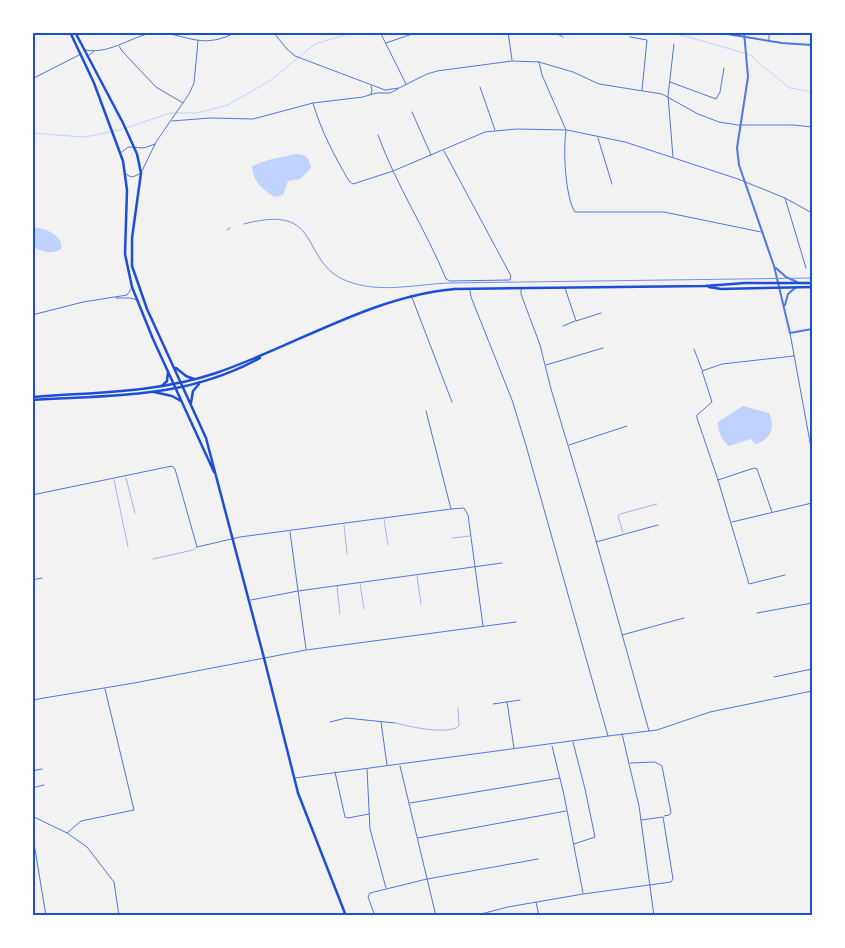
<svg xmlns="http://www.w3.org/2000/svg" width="845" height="948" viewBox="0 0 845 948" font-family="'DejaVu Sans',sans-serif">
<rect width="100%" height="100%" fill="#f2f2f2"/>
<!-- water -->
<path fill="#bfd3fe" d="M 296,154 C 306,154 310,159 311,168 L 300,179 L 288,181 L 283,195 L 274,197 C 261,188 253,182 252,166 L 268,160 Z
M 36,228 C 47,228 64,237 61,249 C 51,255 41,252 33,246 L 33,229 Z
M 743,406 L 769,413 C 776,427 770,441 755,444 L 751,439 L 729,446 C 722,441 717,430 718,422 Z"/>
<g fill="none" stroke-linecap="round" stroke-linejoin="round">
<!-- stream -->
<path stroke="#bfd3fe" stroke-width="1" d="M 671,32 L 751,55 L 757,62 L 790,88 L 812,92
M 32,133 L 82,137 L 90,136 L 123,129 L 170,113 L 197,113 L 228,105 L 271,80 L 315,44 L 355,32"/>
<!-- service -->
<path stroke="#5277de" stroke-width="0.5" d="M 126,478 L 135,513
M 114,480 L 128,547
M 384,519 L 388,545
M 344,525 L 347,554
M 623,533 L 618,516 L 620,514 L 657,504
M 452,538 L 470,536
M 153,559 L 193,550 L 197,547
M 417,576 L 421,604
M 360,583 L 364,609
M 337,586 L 340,614
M 396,723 C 409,727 449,735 459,726 L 458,708"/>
<!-- minor -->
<path stroke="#5277de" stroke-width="1" d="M 159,32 C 193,37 203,49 237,32
M 273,32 L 287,49 L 295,56 L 385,90 L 399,88 L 427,74 L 437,71 L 512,61 L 539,62 L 573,72 L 599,84 L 662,94 L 698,114 L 719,122 L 738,125 L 794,125 L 812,127
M 380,32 L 406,84
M 508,32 L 512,60
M 554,32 L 563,37
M 769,32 L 769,41
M 630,37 L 647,40 L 642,90
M 386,43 L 418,32
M 119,46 L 122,51 L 156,87 L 183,103
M 85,50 C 112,55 133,34 158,32
M 88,56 L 94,51
M 539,62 L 542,75 L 566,130
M 32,79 L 81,54
M 670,82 L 716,99 L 720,92 L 724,68
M 480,87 L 495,130
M 371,94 L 372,90 L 371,86
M 313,103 C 321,131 334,155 349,181 L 353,184 L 393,171 L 485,132 L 516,129 L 567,130 L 625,142 L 738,179 L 785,198 L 812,213
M 412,112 L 431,155
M 172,121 L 210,118 L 253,119 L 313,103 L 363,97 L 376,93 L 390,93 L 398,89
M 566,131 C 563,148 565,197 575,212 L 664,212 L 761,232
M 378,135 C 396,185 426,230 446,279 L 450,281 L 510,280 L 511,276 L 444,151
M 598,138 L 612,184
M 122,152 L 128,147 L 144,148 L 155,144
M 673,157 L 668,96 L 674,44
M 126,174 L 129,176 L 133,177 L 141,173 L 156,142 L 189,94 L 194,83 L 198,41
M 785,198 L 806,268
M 565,288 L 576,321 L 601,313
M 521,289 L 521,294 L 540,345 L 551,389 L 588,512 L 649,731
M 470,290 L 471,297 L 512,400 L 525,442 L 608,736
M 411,295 L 452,402
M 116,298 L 130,298 L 137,300
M 32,315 L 83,302 L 127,295 L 131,289
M 563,326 L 575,321
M 790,333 L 812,453
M 694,349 L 702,370
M 546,365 L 603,348
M 426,411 L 451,509 L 464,508 L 468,515 L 483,626
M 569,445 L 627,426
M 718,480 L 754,468 L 757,469 L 772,512
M 32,495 L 172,466 L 175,469 L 197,547 L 240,537 L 451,509
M 732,522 L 812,503
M 290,532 L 306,649
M 596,542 L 658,525
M 785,575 L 749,584 L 718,480 L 697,418 L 697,415 L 712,402 L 702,371 L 722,364 L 794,356
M 32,580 L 42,578
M 251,600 L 298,591 L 502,563
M 757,613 L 812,603
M 622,635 L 684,618
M 774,677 L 812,669
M 32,700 L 134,683 L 306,650 L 516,622
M 507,702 L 514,748
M 493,704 L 520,700
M 330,722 L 346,718 L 395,723
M 381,722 L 387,765
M 622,734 L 639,806 L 654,916
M 573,742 L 585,789 L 595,837 L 574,844
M 552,746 L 564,795 L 583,893
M 630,763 L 655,762 L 662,766 L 671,813 L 669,815 L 664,816
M 400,766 L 436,916
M 367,769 L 370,829 L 386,888
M 32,771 L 42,769
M 335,772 L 345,817 L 348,818 L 369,814
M 295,778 L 608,736 L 657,730 L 710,712 L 812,691
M 32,788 L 44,785
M 410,803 L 560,778
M 32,816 L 67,833 L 87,847 L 114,882 L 119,916
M 32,831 L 46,916
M 67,833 L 81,821 L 134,810 L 105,689
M 418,838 L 566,811
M 536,902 L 539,916
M 375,916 L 368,897 L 370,893 L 427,879 L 538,859
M 473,916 L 508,907 L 583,894 L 671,882 L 673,879 L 663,817 L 641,820"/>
<!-- tertiary -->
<path stroke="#5277de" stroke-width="2" d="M 715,32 L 782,43 L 812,45
M 744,32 L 748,77 L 737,148 L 739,165 L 774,266 L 790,333 L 812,329
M 732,35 L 737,32
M 776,268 L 786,277 L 797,282
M 785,305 L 788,294 L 795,288"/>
<!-- secondary -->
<path stroke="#1d4ed8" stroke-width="2.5" d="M 70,32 L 94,83 L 123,161 L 127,190 L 125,254 L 132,287 L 153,339 L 214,472
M 75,32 L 123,123 L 137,154 L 141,173 L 132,238 L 132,266 L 147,309 L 206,438 L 264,658 L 298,793 L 346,916
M 176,368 L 186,376 L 194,379
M 162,386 L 167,381 L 168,371
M 154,392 L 172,396 L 181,401
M 191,403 L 193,391 L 199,384"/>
<!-- primary -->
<path stroke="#1d4ed8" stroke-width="2.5" d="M 709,287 L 721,289 L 812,287
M 32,397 C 94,392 157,393 216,373 C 295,346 372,296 455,289 L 705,286 L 745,283 L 812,283
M 32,400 C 114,395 185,399 260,358"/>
<!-- rail -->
<path stroke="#7290e2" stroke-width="1" d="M 244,224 C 325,202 298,262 347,281 C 380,294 416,284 450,283 L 812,278
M 227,230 L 230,228"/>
</g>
<!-- border -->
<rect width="845" height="948" fill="none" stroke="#ffffff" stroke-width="68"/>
<rect x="34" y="34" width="777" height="880" fill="none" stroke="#1d4ed8" stroke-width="2"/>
</svg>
